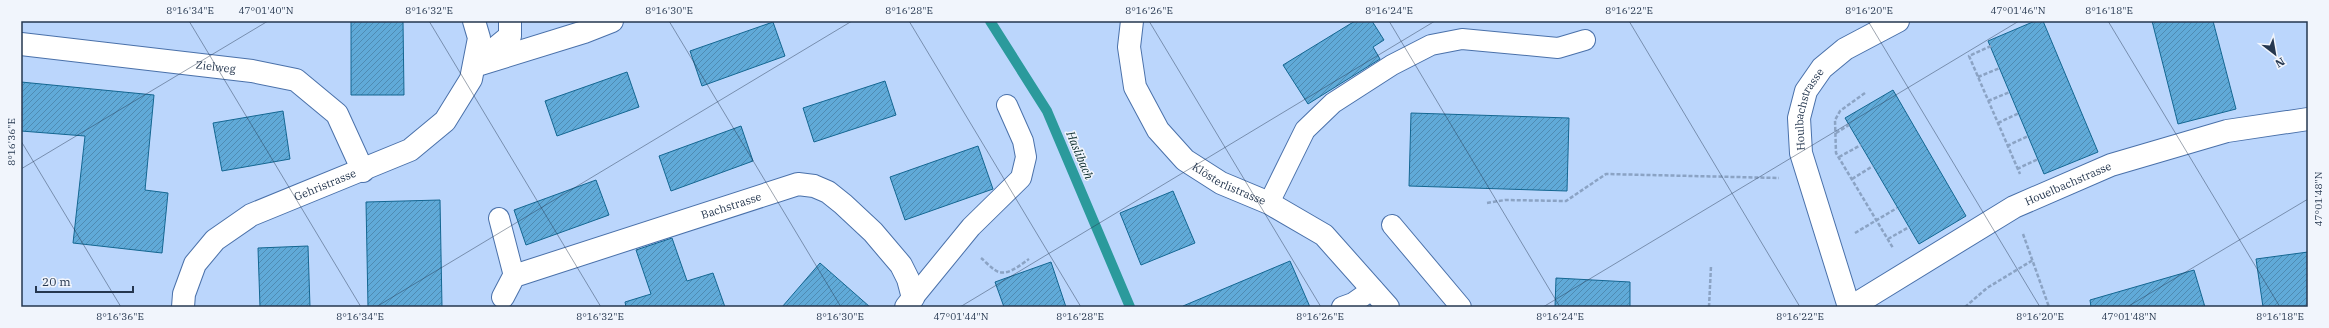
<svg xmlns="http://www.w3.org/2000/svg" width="2329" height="328" viewBox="0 0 2329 328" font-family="'IBM Plex Serif',serif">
<defs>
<pattern id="building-hatch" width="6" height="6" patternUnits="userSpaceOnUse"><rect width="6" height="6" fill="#60aad8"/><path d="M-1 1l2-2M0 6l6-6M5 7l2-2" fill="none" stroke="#4f8bb2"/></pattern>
</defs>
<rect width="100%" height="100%" fill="#bbd6fc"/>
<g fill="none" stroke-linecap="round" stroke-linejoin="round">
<!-- stream -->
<path stroke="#2b9a9c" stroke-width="10" d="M 990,21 L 1047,111 L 1130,307"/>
</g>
<!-- building -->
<path fill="url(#building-hatch)" stroke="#146792" d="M 351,21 L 403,21 L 404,95 L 351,95 Z
M 1355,21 L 1372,21 L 1384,40 L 1373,47 L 1380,59 L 1308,104 L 1283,65 Z
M 2035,21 L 2043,21 L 2098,152 L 2044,174 L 1988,41 Z
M 2152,21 L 2213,21 L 2236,109 L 2178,124 Z
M 773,22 L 785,56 L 702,86 L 690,51 Z
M 627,72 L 639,107 L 557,136 L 545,101 Z
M 885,81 L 896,115 L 814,142 L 803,108 Z
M 21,82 L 154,95 L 145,190 L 168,193 L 162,253 L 73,243 L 85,136 L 21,131 Z
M 1893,90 L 1966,216 L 1919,244 L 1845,118 Z
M 283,111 L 290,159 L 222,171 L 213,123 Z
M 1411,113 L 1569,118 L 1567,191 L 1409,186 Z
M 741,126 L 753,161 L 671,191 L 659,156 Z
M 978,146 L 993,189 L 905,220 L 890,177 Z
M 596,180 L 609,215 L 526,245 L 514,210 Z
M 1173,191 L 1195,243 L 1141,265 L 1120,213 Z
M 440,200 L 442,307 L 368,307 L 366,202 Z
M 672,238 L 687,281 L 713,273 L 725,307 L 626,307 L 625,302 L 651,294 L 636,250 Z
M 308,246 L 310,307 L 260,307 L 258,248 Z
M 2308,252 L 2308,307 L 2263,307 L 2256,259 Z
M 1290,261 L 1310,307 L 1183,307 L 1183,306 Z
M 1051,262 L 1066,307 L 1004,307 L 995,282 Z
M 820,263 L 870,307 L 782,307 Z
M 2194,270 L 2205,307 L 2091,307 L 2090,300 Z
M 1556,278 L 1630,282 L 1630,307 L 1555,307 Z"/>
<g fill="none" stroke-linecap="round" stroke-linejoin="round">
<!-- lane casing -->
<g stroke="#4a71aa" stroke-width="22">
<path id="lane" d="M 1269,203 L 1305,130 L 1333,103 L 1392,65 L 1431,45 L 1462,39 L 1558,48 L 1585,40
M 499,218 L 514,276
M 1392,225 L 1461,307
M 913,298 L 971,227 L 1021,178 L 1026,157 L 1023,141 L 1007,105
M 1342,307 L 1353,303 L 1373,289"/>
</g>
<!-- street casing -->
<g stroke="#4a71aa" stroke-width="24">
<g id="street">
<path id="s1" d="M 1132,21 L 1129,47 L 1135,87 L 1158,130 L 1185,160 L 1221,183 L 1269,203 L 1324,235 L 1388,307"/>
<path id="s2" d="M 21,44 L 252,71 L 296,80 L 337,114 L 363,171"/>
<path d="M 482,59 L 510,36 L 510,21"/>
<path d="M 474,66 L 584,32 L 612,21"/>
<path id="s3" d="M 503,297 L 514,276 L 798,184 L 814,186 L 828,192 L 843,204 L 873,232 L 901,265 L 908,279 L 913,298 L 906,307"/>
<path id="s4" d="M 183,307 L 184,294 L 195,264 L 215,240 L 251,215 L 410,150 L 445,121 L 471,79 L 479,38 L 474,21"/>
<path id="s5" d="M 1849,307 L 1801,153 L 1799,118 L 1806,91 L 1822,68 L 1845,49 L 1898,21"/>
<path id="s6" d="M 1851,307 L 2014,207 L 2111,165 L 2227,131 L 2308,119"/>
</g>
</g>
<!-- path -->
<path stroke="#8ba3c4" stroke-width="2.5" stroke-dasharray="4 2" stroke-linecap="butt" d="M 1991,46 L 1969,56 L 2020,174
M 1978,77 L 2000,68
M 1865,93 L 1840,111 L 1835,120 L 1836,153 L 1893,248
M 1988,101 L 2010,92
M 1998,123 L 2019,113
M 1836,133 L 1849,125
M 2007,146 L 2028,136
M 1839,157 L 1861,145
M 2017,169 L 2038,159
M 1852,179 L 1873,166
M 1487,203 L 1505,200 L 1566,201 L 1606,174 L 1779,178
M 1855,233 L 1897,208
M 2023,234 L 2049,307
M 1888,239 L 1909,227
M 981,258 C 985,261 990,267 995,270 C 1006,278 1020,265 1029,259
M 1709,307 L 1711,266
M 1965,307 L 1987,288 L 2033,260"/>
<!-- lane -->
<use href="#lane" stroke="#fff" stroke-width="20"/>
<!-- street -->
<use href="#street" stroke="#fff" stroke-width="22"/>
</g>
<!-- ticks -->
<path fill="none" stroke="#25374f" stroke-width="1" stroke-opacity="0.45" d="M 189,21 L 361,307M 429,21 L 601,307M 669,21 L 841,307M 909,21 L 1081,307M 1149,21 L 1321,307M 1389,21 L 1560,307M 1629,21 L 1800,307M 1868,21 L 2040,307M 2108,21 L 2280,307M 21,141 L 121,307M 21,169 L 268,21M 376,307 L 852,21M 960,307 L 1435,21M 1543,307 L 2019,21M 2127,307 L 2308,199"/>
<g text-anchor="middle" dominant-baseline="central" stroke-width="3" stroke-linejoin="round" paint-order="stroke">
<!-- street labels -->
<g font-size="11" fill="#25374f" stroke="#f1f5fc">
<text stroke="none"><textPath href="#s2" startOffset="196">Zielweg</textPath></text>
<text stroke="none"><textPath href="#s5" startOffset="207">Houlbachstrasse</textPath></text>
<text stroke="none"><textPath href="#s1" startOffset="206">Klösterlistrasse</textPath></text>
<text stroke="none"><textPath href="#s6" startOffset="250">Houelbachstrasse</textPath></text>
<text stroke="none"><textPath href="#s4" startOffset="200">Gehristrasse</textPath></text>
<text stroke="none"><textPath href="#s3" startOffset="252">Bachstrasse</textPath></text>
</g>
<!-- water labels -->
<g font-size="12" font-style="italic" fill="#103031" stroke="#f1f5fc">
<text transform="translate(1080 155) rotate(67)">Haslibach</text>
</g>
</g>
<!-- border -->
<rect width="2329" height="328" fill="none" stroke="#f1f5fc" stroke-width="44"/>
<!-- north arrow -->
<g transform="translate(2275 54) rotate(149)" stroke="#f1f5fc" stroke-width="3" paint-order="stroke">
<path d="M0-3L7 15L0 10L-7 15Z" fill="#25374f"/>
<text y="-6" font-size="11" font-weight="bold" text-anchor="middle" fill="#25374f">N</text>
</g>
<!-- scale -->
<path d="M36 286v6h97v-6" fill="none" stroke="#25374f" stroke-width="2"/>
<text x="42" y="286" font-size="12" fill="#25374f" stroke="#f1f5fc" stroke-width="3" paint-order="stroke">20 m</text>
<rect x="22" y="22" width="2285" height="284" fill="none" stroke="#25374f" stroke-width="1.5"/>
<g font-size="10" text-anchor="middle" fill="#25374f">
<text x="190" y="14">8°16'34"E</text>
<text x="266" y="14">47°01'40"N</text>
<text x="429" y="14">8°16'32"E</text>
<text x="669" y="14">8°16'30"E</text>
<text x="909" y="14">8°16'28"E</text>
<text x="1149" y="14">8°16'26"E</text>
<text x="1389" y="14">8°16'24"E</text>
<text x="1629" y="14">8°16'22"E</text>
<text x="1869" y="14">8°16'20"E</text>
<text x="2018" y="14">47°01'46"N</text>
<text x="2109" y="14">8°16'18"E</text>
<text transform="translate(11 142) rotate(-90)" y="4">8°16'36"E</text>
<text transform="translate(2318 199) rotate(-90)" y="4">47°01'48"N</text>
<text x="120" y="320">8°16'36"E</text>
<text x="360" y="320">8°16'34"E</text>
<text x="600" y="320">8°16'32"E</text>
<text x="840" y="320">8°16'30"E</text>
<text x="961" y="320">47°01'44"N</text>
<text x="1080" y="320">8°16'28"E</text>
<text x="1320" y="320">8°16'26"E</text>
<text x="1560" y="320">8°16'24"E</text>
<text x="1800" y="320">8°16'22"E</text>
<text x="2040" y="320">8°16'20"E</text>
<text x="2129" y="320">47°01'48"N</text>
<text x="2280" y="320">8°16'18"E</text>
</g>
</svg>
